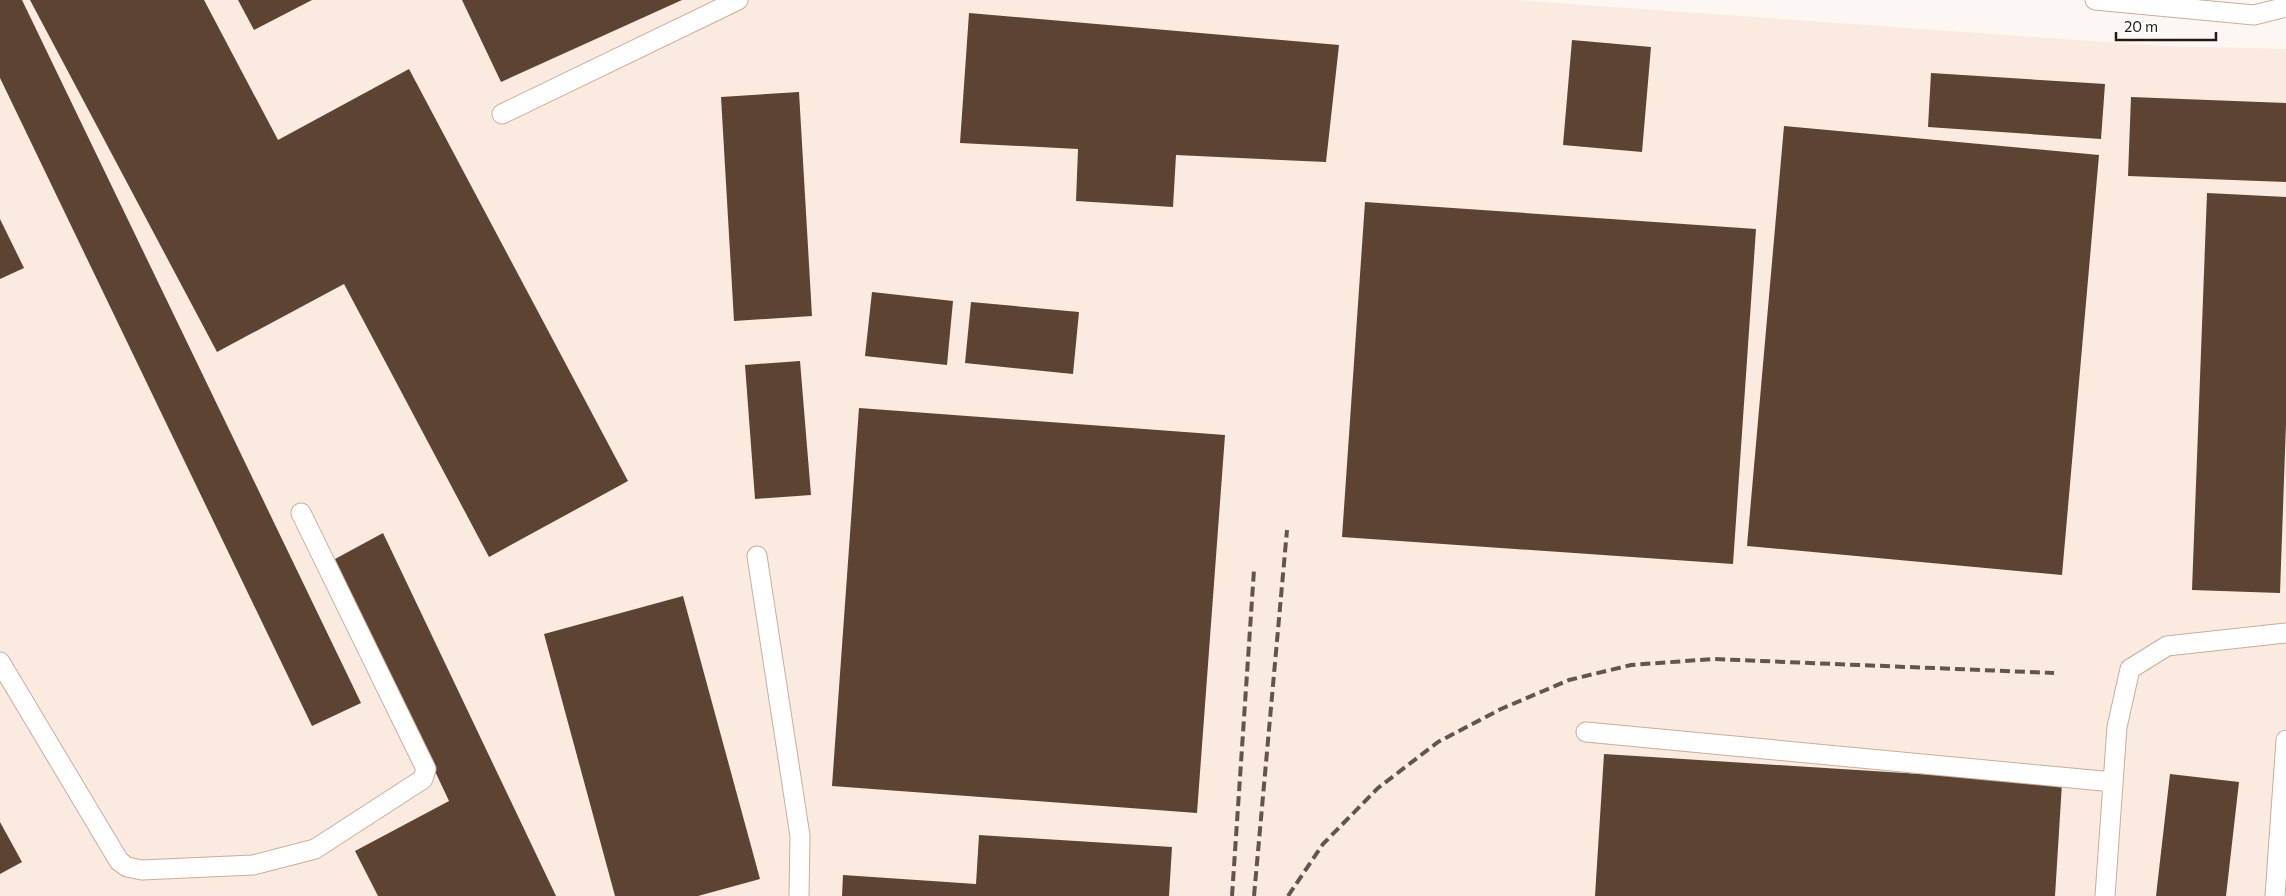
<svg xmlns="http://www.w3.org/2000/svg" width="2286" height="896" viewBox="0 0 2286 896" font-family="Commissioner,sans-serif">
<rect width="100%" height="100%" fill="#fdf7f3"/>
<!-- built -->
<path fill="#faeae0" d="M 0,0 L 1515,0 L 2162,46 L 2286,49 L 2286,896 L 0,896 Z"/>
<!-- building -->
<path fill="#5d4331" d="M 0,0 L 22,0 L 361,703 L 312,726 L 0,78 Z
M 30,0 L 204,0 L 278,140 L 409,69 L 628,481 L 489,557 L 344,284 L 217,352 Z
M 238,0 L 312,0 L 254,30 Z
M 462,0 L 682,0 L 501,82 Z
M 969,13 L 1339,45 L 1326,162 L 1176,155 L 1173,207 L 1076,201 L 1078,149 L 960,143 Z
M 1572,40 L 1651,47 L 1642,152 L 1563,145 Z
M 1931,73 L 2105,84 L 2101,139 L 1928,127 Z
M 799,92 L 812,316 L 734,321 L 721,97 Z
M 2131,97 L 2286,103 L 2286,182 L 2128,176 Z
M 1784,126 L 2099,155 L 2062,575 L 1747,546 Z
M 2207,193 L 2286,197 L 2286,423 L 2280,593 L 2192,590 Z
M 1365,202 L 1756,229 L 1733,564 L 1342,537 Z
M 0,219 L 24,268 L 0,279 Z
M 872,292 L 953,301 L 947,365 L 865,356 Z
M 971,302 L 1079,312 L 1073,374 L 965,363 Z
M 800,361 L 811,495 L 755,499 L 745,365 Z
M 859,408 L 1225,435 L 1197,813 L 832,786 Z
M 383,533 L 556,896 L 378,896 L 355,851 L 449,801 L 335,559 Z
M 683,596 L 760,879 L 698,896 L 615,896 L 544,634 Z
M 1604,754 L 2062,783 L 2055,896 L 1595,896 Z
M 2170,774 L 2239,782 L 2226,896 L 2156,896 Z
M 0,822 L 22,862 L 0,874 Z
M 979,835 L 1172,847 L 1169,896 L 842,896 L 843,875 L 976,884 Z"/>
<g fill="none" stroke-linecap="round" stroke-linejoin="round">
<!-- service casing -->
<g stroke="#cbad99" stroke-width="21">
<path id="service" d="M 2095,0 L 2254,15 L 2286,7
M 502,114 L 738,0
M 757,556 L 800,836 L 799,896
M 0,662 L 119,861 L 127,867 L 142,870 L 253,865 L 315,849 L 423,779 L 426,769 L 301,513
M 1586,732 L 2113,782
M 2105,896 L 2117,727 L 2130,669 L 2167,646 L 2286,633
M 2275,896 L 2286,740"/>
</g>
<!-- service -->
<use href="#service" stroke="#fff" stroke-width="19"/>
<!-- rail -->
<path stroke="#60564f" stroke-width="4" stroke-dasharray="10 5" stroke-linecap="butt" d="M 1232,896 L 1254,570
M 1254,896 L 1287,530
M 1288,896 L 1323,844 L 1378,788 L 1438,742 L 1501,709 L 1569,680 L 1631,665 L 1713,659 L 2054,673"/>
</g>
<!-- scale -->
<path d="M2116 32v8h100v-8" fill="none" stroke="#251912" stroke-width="2.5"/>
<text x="2124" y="32" font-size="15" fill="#251912" stroke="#ffffff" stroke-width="4" paint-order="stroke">20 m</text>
</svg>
